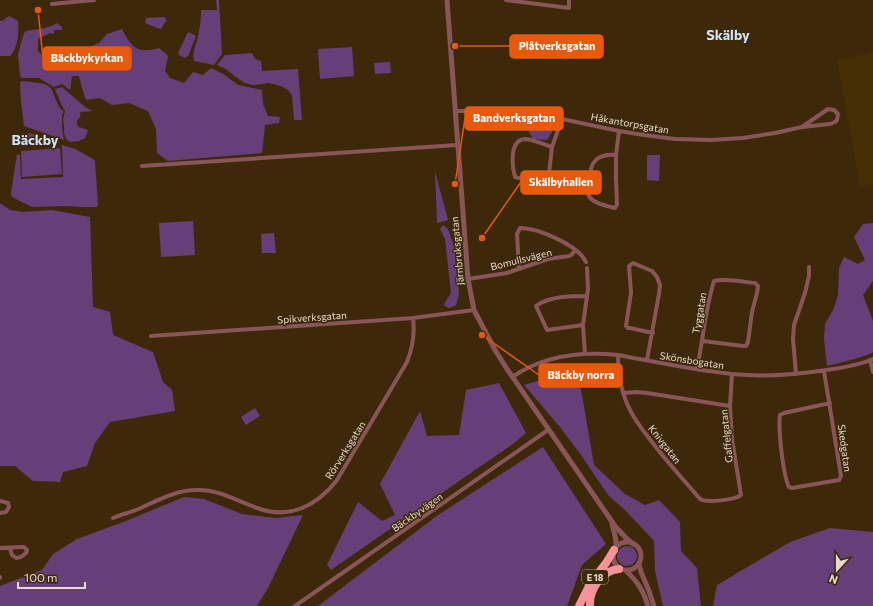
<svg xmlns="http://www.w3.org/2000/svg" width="873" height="606" viewBox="0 0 873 606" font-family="Commissioner,sans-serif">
<rect width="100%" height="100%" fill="#3d2909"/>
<!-- built -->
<path fill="#462e05" d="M 873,52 L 873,184 L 860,186 L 837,59 L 868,54 Z"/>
<!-- green -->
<path fill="#673f78" d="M 216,0 L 219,0 L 222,54 L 214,65 L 194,61 C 192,51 196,46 198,36 C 200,28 201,19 201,10 L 217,10 Z
M 9,16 L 18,21 C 19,31 18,49 10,56 L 0,56 L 0,21 L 4,20 Z
M 165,17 L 165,19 L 167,19 L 161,29 L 157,28 L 145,23 L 146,18 Z
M 57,23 L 62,27 L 62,30 L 54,30 L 54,34 L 50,33 L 38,39 L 38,51 L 49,63 L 60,60 L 72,63 L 75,61 L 73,52 L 82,50 L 99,43 L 107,34 L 122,29 C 131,48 138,54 159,48 L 168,56 L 165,71 L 170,78 L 184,83 L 193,72 L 203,75 L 211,68 L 223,74 L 238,85 L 262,90 L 263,104 L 268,116 L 280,117 L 279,123 L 265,125 L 262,153 L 168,161 L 157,153 L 156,129 L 148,111 L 129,103 L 112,105 L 100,98 L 86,100 L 82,88 L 79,76 L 72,76 L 70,90 L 62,84 L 54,87 L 39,78 L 21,78 L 20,75 L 18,54 L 24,33 L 26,31 C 36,29 48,29 57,23 Z
M 188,32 L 196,36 L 188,56 L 185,58 L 179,55 L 178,53 Z
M 352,47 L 354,76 L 320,79 L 318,49 Z
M 252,53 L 255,59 L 261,61 L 262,71 L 298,69 L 302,120 L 294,120 L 292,95 L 288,90 L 281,86 L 269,83 L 253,85 L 245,83 L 236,77 L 226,69 L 217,65 L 225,55 Z
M 390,62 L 391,73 L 375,74 L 374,63 Z
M 22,81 L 39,83 L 45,84 L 51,88 L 59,107 L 64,112 L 62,114 L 62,127 L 64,140 L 24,126 L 21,102 L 20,83 Z
M 62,87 L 85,107 L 93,111 L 80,112 C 81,116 80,118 77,120 L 77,125 L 79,127 L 88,130 L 85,138 L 79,141 L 70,142 L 66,139 L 64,133 L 64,126 L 63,119 L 65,111 L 61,104 L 55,89 Z
M 525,117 L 540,118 L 549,122 L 552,132 L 547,140 L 533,139 L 529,132 Z
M 29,133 L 55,142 C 46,145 27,146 20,139 L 22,136 Z
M 62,145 L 75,149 L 93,159 L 95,161 L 98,205 L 97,207 L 81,207 L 68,206 L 32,207 L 12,197 L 11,193 L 17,154 L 20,155 L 21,179 L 63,177 Z
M 60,148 L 62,174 L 22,177 L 21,151 Z
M 647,155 L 660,155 L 659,181 L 647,180 Z
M 435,173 L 436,175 L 448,220 L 437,223 Z
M 0,203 L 10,210 L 23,212 L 52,210 L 90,217 L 93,307 L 110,312 L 113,335 L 153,352 L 163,382 L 172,390 L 175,411 L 110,422 L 95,443 L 87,466 L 63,472 L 60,482 L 33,481 L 15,466 L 0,466 Z
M 193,221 L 195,255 L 161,257 L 159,223 Z
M 873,223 L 873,281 L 863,295 L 873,321 L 873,352 L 872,353 L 855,359 L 827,366 L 824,339 L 825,324 L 833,310 L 838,296 L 839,268 L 844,257 L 858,264 L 865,260 L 854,237 L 863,224 Z
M 443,225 L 448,229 L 454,246 L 459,294 L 456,305 L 450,308 L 446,307 L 444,304 L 451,293 L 445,239 L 440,229 Z
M 274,233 L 276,253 L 262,253 L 261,234 Z
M 576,370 L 582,395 L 594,465 L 625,494 L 645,505 L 659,500 L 680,522 L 681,551 L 697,568 L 701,606 L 663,606 L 655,571 L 654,541 L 626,511 L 608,495 L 581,455 L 560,427 L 524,385 Z
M 499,383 L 526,433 L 513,444 L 465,477 L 331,570 L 327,565 L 358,502 L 382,521 L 395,515 L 380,484 L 420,411 L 427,436 L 459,435 L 466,390 Z
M 255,408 L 260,416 L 246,425 L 241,417 Z
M 543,447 L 606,544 L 582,565 L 567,606 L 318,606 L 438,515 Z
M 184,497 L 204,499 L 242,514 L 276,518 L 303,515 L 268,588 L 257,606 L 0,606 L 0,586 L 42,570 L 53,554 L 77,539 L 126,521 Z
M 830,528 L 873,532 L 873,606 L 713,606 L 717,585 L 790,542 Z
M617 556a10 10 0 1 1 20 0a10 10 0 1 1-20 0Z"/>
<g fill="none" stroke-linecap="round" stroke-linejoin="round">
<!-- minor -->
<path stroke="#895559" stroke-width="4" d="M 506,0 L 569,8 L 569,0
M 52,4 L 94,0
M 455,111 L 498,111 L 527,113 L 562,119 L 619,131 L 644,135 L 675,139 L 711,140 L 743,138 L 775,133 L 802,127 L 830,124 L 835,122 L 837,120 L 838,114 L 834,110 L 828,109 L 802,127
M 552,147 C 545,145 532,139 525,139 C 509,140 512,166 515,177 L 545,185 L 548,182 L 552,147 L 562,119
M 616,155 C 587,153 590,173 588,194 C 591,203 606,206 615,208 L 617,205 L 616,178 L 616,155 L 619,131
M 142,166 L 457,145
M 519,269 L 517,234 L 520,228 C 538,228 578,245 586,262
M 468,279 L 507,273 L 548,259 L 569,256 L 571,255 L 576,250
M 583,325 L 547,330 L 536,306 C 550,296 570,296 587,296
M 151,336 L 413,318 L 474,310
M 585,354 L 583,325 L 588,289 L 587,268
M 618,355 C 618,367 619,380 623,392 C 628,411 640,427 652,442 C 667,462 684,480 700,499 C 707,503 735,500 741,495 L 732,439 L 730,406 L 732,374
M 647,360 L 659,294 L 660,285 L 657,277 L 652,271 L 633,263 L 629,266 L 631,293 L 626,326 L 628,328 L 630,328 L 653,333
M 870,360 L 873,372
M 697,369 C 703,340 705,310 714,281 C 725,278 744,282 755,283 L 758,286 L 757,293 L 752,312 L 748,342 L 746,346 L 743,346 L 703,341
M 824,371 L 841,476 L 839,480 L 792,488 L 789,487 C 783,475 778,429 780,415 L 784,413 L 830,403
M 796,374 L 793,339 L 794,325 L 805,293 L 809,276 L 809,267
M 512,377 C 543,356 581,351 618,355 C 656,362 693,370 732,374 C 762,377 795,375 826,370 C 841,368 859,365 873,359
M 623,393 L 636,392 L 647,393 L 730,406
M 0,501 L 8,503 L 9,507 L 6,512 L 0,513
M 113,518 C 120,515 128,513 136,510 C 155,502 175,490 196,490 C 218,489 237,501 257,508 C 289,520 317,506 337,480 L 407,362 C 413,347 415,334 413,318
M 0,548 L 21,547 L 24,547 L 27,550 L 26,553 L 21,557 L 16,558 L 12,555 L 10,548
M 0,577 L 0,578
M 295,606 L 548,430"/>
<!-- tertiary -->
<path stroke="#895559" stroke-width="5" d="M 447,0 L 468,279 L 474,310 L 495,350 L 507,369 L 615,526 L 626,538 L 633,544
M 612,524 L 616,540 L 616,547
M613 556a14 14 0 1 1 28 0a14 14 0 1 1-28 0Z
M 639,564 L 641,572 L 649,591 L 654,606
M 626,571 C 638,582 643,590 648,606"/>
<!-- motorway -->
<path stroke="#f8929a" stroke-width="8" d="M 579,606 L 590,584 L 606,563 L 614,550
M 590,606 C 589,590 602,570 619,569"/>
</g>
<g text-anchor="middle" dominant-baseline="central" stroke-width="3" stroke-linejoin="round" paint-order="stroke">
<!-- shield labels -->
<rect fill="#3d2909" stroke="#b5a690" stroke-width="1" x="582" y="570" width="26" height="14" rx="3"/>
<g font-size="9" font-weight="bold" fill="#e8dbca">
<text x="595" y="577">E 18</text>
</g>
<!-- street labels -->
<g font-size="10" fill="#e8dbca" stroke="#3d2909">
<text transform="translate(630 123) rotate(10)">Håkantorpsgatan</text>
<text transform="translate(457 251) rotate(-95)">Järnbruksgatan</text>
<text transform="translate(521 259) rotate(-14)">Bomullsvägen</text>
<text transform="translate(699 313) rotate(-80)">Tyggatan</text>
<text transform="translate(312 317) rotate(-4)">Spikverksgatan</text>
<text transform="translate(692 360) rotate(9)">Skönsbogatan</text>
<text transform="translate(726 436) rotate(-96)">Gaffelgatan</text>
<text transform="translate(665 444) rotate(52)">Knivgatan</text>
<text transform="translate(845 448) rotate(82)">Skedgatan</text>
<text transform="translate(345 450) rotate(-58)">Rörverksgatan</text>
<text transform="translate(417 512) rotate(-35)">Bäckbyvägen</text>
</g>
<!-- district labels -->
<g font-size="14" font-weight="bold" fill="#cfe2fb" stroke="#3d2909">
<text x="728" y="34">Skälby</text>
<text x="35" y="139">Bäckby</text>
</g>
</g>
<!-- callouts -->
<path fill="none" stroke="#e8590c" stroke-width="1.5" d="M455 46L510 46M38 10L43 58M455 184L465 118M482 238L521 182M482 335L539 375"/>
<g fill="#e8590c" stroke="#3d2909" stroke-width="1.5">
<circle cx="455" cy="46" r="4"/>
<circle cx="38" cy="10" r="4"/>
<circle cx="455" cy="184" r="4"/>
<circle cx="482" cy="238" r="4"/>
<circle cx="482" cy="335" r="4"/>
</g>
<g fill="#e8590c" stroke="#e8590c" stroke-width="1.5">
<rect x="510" y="35" width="93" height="23" rx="4"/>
<rect x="43" y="47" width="88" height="23" rx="4"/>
<rect x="465" y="107" width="98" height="23" rx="4"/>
<rect x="521" y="171" width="80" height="23" rx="4"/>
<rect x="539" y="364" width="83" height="23" rx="4"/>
</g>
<g font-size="11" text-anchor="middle" font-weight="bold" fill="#fff">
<text x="557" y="50">Plåtverksgatan</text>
<text x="87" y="62">Bäckbykyrkan</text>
<text x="514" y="122">Bandverksgatan</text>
<text x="561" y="186">Skälbyhallen</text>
<text x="581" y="379">Bäckby norra</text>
</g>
<!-- north arrow -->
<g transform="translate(837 570) rotate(201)" stroke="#3d2909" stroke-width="3" paint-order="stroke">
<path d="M0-3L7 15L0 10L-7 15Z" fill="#e8dbca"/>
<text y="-6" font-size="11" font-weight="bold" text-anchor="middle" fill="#e8dbca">N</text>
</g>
<!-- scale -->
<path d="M18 582v6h67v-6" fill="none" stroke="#e8dbca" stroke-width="2"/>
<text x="24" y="582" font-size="12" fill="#e8dbca" stroke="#3d2909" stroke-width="3" paint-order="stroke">100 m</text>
</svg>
